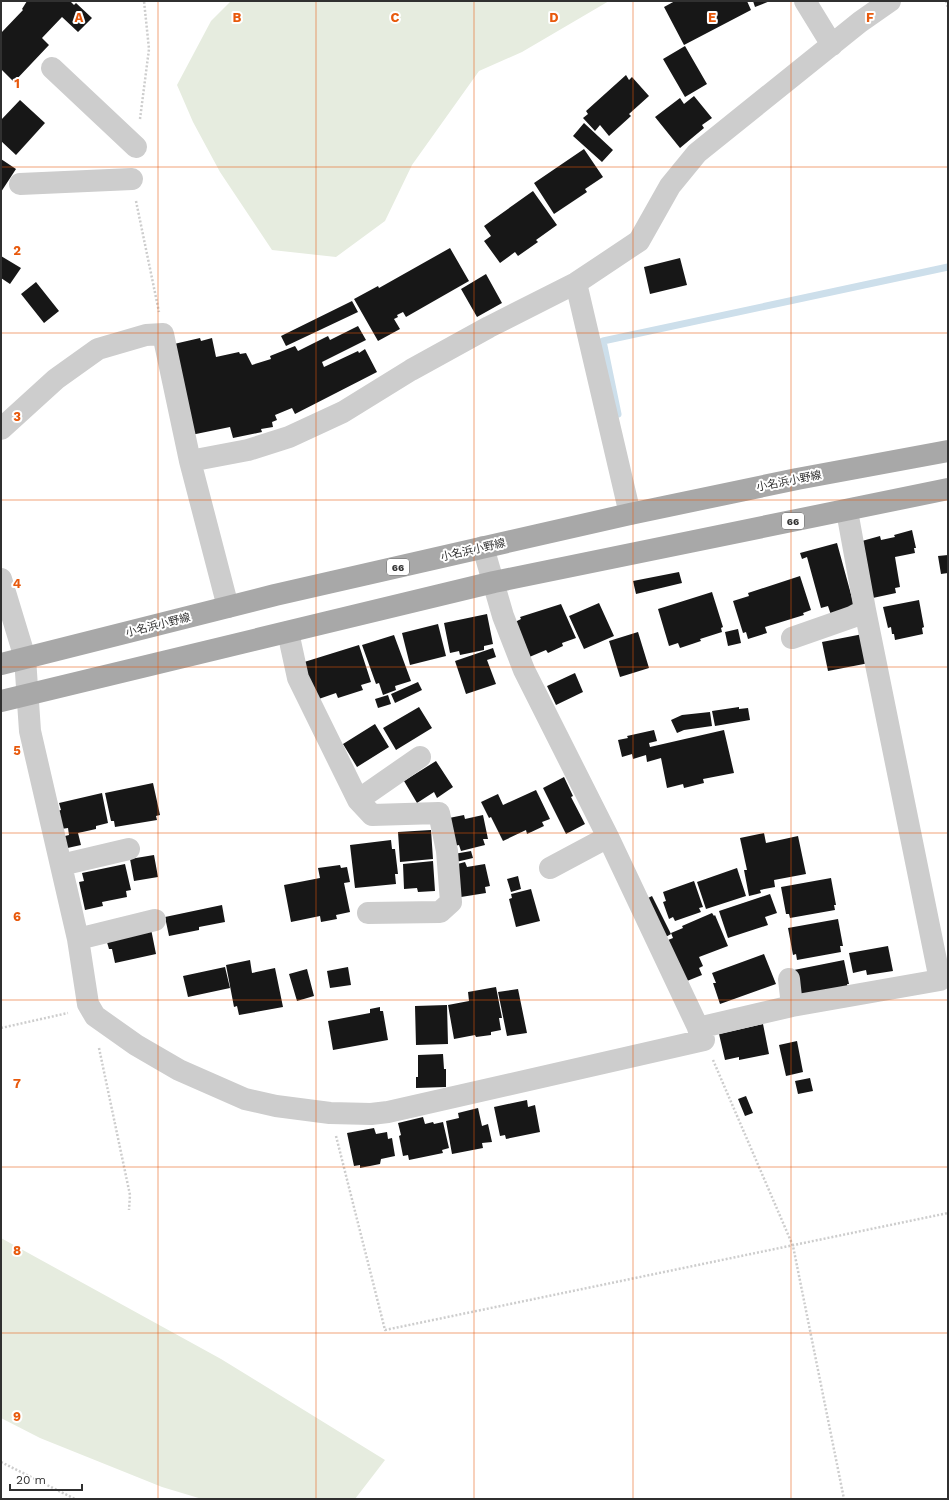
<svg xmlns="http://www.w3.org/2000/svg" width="949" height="1500" viewBox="0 0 949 1500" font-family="'Work Sans','Noto Sans JP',sans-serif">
<rect width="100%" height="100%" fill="#fff"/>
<!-- green -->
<path fill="#e6ecdf" d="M 231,1 L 609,1 L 522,52 L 479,71 L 412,165 L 385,221 L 336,257 L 272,250 L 220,172 L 193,122 L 177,85 L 211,21 Z
M 1,1238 L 221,1359 L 385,1460 L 355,1499 L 202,1499 L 162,1487 L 40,1438 L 1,1418 Z"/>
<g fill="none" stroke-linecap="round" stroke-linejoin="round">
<!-- stream -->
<path stroke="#cddfeb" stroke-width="7" d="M 618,414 L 603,341 L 948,267"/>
</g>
<!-- building -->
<path fill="#171717" d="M 27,1 L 70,1 L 74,5 L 76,3 L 92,18 L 78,32 L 62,17 L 42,38 L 49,45 L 14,82 L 1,69 L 1,33 L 23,10 L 22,9 Z
M 675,1 L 747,1 L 751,10 L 684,45 L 664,7 Z
M 753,1 L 770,1 L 755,7 Z
M 685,46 L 707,84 L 685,97 L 663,59 Z
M 626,75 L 629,80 L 632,77 L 649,96 L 629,114 L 631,116 L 609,136 L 600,125 L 595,131 L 583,118 L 588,114 L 586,111 Z
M 694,96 L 712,118 L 702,125 L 704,128 L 680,148 L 655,117 L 680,98 L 684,104 Z
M 20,100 L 45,123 L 16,155 L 1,141 L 1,120 Z
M 584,123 L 613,150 L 602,162 L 573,136 Z
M 584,149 L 603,177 L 585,189 L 587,192 L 554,214 L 534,183 Z
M 1,159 L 16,169 L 1,192 Z
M 533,191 L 557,225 L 536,240 L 538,242 L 518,256 L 515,252 L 500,263 L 484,241 L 491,236 L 484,226 Z
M 450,248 L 469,281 L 406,317 L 403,312 L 397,315 L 398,317 L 394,319 L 400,329 L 378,341 L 354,299 L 378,286 L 379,288 Z
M 1,256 L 21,268 L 10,284 L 1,278 Z
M 680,258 L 687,285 L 650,294 L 644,267 Z
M 486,274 L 502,303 L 477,317 L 461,289 Z
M 36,282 L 59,311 L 44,323 L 21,294 Z
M 352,301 L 358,312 L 286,346 L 281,336 Z
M 358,326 L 366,340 L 322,362 L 324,367 L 358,351 L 359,353 L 365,349 L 377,372 L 295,414 L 292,408 L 275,415 L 277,420 L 272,422 L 273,427 L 261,429 L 262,432 L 233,438 L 230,427 L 191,435 L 174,344 L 200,338 L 201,341 L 212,338 L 216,357 L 239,352 L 240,354 L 246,353 L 252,365 L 271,359 L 270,356 L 295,346 L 298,351 L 328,336 L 330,340 Z
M 912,530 L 916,548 L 914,548 L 915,553 L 895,557 L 900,587 L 895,588 L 896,593 L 868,599 L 862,541 L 880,536 L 881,540 L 895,537 L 894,535 Z
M 837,543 L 855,609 L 831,615 L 828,606 L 821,608 L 807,557 L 802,559 L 800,553 Z
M 948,555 L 948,573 L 941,574 L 938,556 Z
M 679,572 L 682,583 L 636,594 L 633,581 Z
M 800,576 L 811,610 L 803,613 L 804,615 L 765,627 L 767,633 L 748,639 L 746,632 L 743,633 L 733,601 L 749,596 L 748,593 Z
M 712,592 L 723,627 L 721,628 L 722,632 L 700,639 L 701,641 L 680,648 L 678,643 L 669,646 L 658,609 Z
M 919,600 L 924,627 L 922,628 L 923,634 L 895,640 L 894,634 L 892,634 L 891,627 L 888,628 L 883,607 Z
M 599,603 L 614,636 L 584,649 L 569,616 Z
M 561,604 L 576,638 L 562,643 L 563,646 L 548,653 L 546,650 L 527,658 L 511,624 L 521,619 L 520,617 Z
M 487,614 L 493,644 L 484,646 L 484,650 L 460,655 L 459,651 L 450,653 L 444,623 Z
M 438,624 L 446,656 L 410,665 L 402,633 Z
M 738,629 L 741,643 L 728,646 L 725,632 Z
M 638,632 L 649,668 L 620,677 L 609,641 Z
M 863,634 L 869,663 L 828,671 L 822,642 Z
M 394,635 L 411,681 L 395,686 L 396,690 L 383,695 L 379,683 L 376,684 L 362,645 Z
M 359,645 L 371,682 L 361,685 L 363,690 L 338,698 L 336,693 L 313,701 L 301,663 Z
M 493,648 L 496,657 L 487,660 L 496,684 L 466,694 L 455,661 Z
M 575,673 L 583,692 L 556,705 L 547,686 Z
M 418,682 L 422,690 L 395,703 L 391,694 Z
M 388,695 L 391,704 L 378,708 L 375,699 Z
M 419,707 L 432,728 L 396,750 L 383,728 Z
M 739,707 L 739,709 L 748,708 L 750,720 L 715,726 L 712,711 Z
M 710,712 L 712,726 L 684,730 L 677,733 L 671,720 L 682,715 Z
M 375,724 L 389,747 L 357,767 L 343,744 Z
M 654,730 L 657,741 L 649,743 L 650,747 L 724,730 L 734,773 L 703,779 L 704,783 L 684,788 L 683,784 L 667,788 L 661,758 L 647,762 L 646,755 L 633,759 L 632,754 L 622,757 L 618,740 L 628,738 L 627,736 Z
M 436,761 L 453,787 L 437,798 L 434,792 L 417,803 L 404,781 Z
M 564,777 L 573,796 L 571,797 L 585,824 L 566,834 L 543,788 Z
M 153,783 L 160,815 L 156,816 L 157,820 L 115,827 L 114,821 L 111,821 L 105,793 Z
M 536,790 L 550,819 L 542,822 L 544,826 L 527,834 L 526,830 L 503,841 L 491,817 L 489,818 L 481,802 L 498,794 L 503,805 Z
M 102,793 L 108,823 L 96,826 L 96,829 L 78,833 L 81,845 L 63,849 L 61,837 L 69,835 L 68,828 L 61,829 L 57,811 L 61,810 L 59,803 Z
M 464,815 L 465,819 L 483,815 L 488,839 L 483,839 L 485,845 L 461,851 L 459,845 L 454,846 L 449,818 Z
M 431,830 L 433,859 L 400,862 L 398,832 Z
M 764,833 L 766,843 L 798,836 L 806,874 L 774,880 L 775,887 L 760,890 L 761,893 L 749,896 L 744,870 L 747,870 L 740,838 Z
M 391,840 L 392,849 L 395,849 L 398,874 L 395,874 L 396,884 L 355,888 L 350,845 Z
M 471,851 L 473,858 L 456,862 L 454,854 Z
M 154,855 L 158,877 L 134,881 L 130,859 Z
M 433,861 L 435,891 L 418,892 L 417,888 L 404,889 L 403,864 Z
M 465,862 L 467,867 L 485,864 L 490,886 L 485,887 L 486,893 L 461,897 L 450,866 Z
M 125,864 L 131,890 L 126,891 L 127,897 L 102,902 L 103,906 L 85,910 L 79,882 L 84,881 L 82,873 Z
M 340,865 L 341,868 L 347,867 L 350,882 L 344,883 L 350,912 L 336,915 L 337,919 L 321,922 L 320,916 L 291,922 L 284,885 L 320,878 L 318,868 Z
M 737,868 L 746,896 L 706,909 L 697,882 Z
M 518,876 L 521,889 L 511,892 L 507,879 Z
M 831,878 L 836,905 L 834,905 L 835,910 L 790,918 L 789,914 L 786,914 L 781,887 Z
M 694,881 L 703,907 L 699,908 L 701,912 L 675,921 L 673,917 L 669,919 L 663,902 L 666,901 L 663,892 Z
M 531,889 L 540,921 L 516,927 L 509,899 L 512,898 L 511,894 Z
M 770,894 L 777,913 L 765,917 L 768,925 L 728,938 L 719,911 Z
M 652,896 L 671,934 L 664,938 L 644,900 Z
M 222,905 L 225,922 L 199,927 L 199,930 L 169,936 L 165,917 Z
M 712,913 L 714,916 L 715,915 L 728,946 L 699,957 L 703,966 L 699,968 L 702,975 L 687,981 L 668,940 L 673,938 L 671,933 L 683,928 L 682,926 Z
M 838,919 L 843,946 L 840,946 L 841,952 L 797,960 L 796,954 L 793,955 L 788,928 Z
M 151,929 L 156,954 L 115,963 L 112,949 L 109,949 L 106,939 Z
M 888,946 L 893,971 L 867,975 L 866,970 L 853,973 L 849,953 Z
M 764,954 L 776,984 L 720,1004 L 713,983 L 716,983 L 712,973 Z
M 250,960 L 252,973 L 275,968 L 283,1007 L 239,1015 L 237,1006 L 234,1007 L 226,965 Z
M 844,960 L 849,984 L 847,984 L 848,988 L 801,997 L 794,970 Z
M 225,967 L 230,988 L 188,997 L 183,976 Z
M 348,967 L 351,985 L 330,988 L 327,971 Z
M 307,969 L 314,996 L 297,1001 L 289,974 Z
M 496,987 L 502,1018 L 499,1018 L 501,1030 L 491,1032 L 491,1035 L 476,1037 L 475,1035 L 454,1039 L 448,1005 L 469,1001 L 468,992 Z
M 518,989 L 527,1033 L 507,1036 L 498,992 Z
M 447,1005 L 448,1044 L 416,1045 L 415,1006 Z
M 380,1007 L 380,1011 L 383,1011 L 388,1040 L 333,1050 L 328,1021 L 370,1013 L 370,1009 Z
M 763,1024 L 769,1054 L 739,1060 L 739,1057 L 725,1060 L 719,1034 Z
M 797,1041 L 803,1072 L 786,1076 L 779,1045 Z
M 443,1054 L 444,1069 L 446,1069 L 446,1087 L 416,1088 L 416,1077 L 418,1077 L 418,1055 Z
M 810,1078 L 813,1091 L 798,1094 L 795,1081 Z
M 746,1096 L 753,1113 L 745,1116 L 738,1099 Z
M 527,1100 L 528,1107 L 535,1105 L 540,1132 L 506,1139 L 505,1135 L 500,1136 L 494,1107 Z
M 478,1108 L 482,1126 L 488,1124 L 492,1142 L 482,1143 L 483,1148 L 452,1154 L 446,1121 L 459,1118 L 458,1113 Z
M 423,1117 L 425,1124 L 433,1122 L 434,1124 L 443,1122 L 449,1148 L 442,1150 L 443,1153 L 409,1160 L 408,1155 L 403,1156 L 399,1136 L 401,1135 L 398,1123 Z
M 374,1128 L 376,1134 L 387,1132 L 388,1139 L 392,1138 L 395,1156 L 381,1159 L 380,1164 L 360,1168 L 360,1165 L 354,1166 L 347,1133 Z"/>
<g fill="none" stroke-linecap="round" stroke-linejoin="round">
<!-- path -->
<path stroke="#cdcdcd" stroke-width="2.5" stroke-dasharray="2 2" stroke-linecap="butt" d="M 946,1 L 948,9
M 140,119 L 149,49 L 144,1
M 136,201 L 159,312
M 1,1028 L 68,1013
M 99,1048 L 130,1195 L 129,1210
M 713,1060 L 793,1246 L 844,1499
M 336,1136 L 385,1330 L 948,1213
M 1,1462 L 75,1499"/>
<!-- street -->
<path stroke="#cdcdcd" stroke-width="22" d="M 805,1 L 832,45
M 52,68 L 136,147
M 20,184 L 132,179
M 576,283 L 630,514
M 1,429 L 56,379 L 98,349 L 146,335 L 163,334 L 190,461 L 228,607
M 190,461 L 248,450 L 289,437 L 343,412 L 411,370 L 489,327 L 576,283 L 639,241 L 670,186 L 697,153 L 860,22 L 890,1
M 1,579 L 25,658 L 30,731 L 78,939 L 88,1004 L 95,1016 L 136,1045 L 179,1070 L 245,1099 L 276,1106 L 330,1113 L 371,1114 L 388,1112 L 704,1040 L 608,837 L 524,670 L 503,616 L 483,547
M 288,632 L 298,678 L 358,800 L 372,815 L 439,813 L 447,851 L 451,902 L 440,912 L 368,913
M 792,638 L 852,617 L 865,610
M 358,800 L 420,757
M 61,865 L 129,849
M 550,868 L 608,837
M 78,939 L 155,920
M 789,979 L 792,1006
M 698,1028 L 792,1006 L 940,980 L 865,610 L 847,511"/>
<!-- primary -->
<path stroke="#a8a8a8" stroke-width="22" d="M 1,664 L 275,595 L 630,514 L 797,479 L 948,451
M 1,701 L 494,582 L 948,489"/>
</g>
<!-- grid -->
<path fill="none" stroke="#e8590c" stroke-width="1" stroke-opacity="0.55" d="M 158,1 L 158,1499M 316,1 L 316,1499M 474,1 L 474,1499M 633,1 L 633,1499M 791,1 L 791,1499M 1,167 L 948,167M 1,333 L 948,333M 1,500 L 948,500M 1,667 L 948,667M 1,833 L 948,833M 1,1000 L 948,1000M 1,1167 L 948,1167M 1,1333 L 948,1333"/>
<g text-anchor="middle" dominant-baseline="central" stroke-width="4" stroke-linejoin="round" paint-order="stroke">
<!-- shield labels -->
<g fill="#fff" stroke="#6e6e6e" stroke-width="1">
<rect x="782" y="513" width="22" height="16" rx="3"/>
<rect x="387" y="559" width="22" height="16" rx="3"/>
</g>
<g font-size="10" font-weight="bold" fill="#303030">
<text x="793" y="521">66</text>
<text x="398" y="567">66</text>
</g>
<!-- street labels -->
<g font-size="11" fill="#303030" stroke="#fff">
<text transform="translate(789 481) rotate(-11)">小名浜小野線</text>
<text transform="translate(473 550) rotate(-13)">小名浜小野線</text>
<text transform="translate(158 625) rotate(-14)">小名浜小野線</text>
</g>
</g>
<g font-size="13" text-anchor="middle" font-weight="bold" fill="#e8590c" stroke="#fff" stroke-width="4" stroke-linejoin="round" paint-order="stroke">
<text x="79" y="22">A</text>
<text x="237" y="22">B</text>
<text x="395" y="22">C</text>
<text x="554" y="22">D</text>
<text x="712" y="22">E</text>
<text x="870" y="22">F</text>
<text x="17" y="88">1</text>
<text x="17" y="255">2</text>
<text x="17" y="421">3</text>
<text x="17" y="588">4</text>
<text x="17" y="755">5</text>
<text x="17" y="921">6</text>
<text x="17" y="1088">7</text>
<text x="17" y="1255">8</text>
<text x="17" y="1421">9</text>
</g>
<!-- border -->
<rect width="949" height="1500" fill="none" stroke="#303030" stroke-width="4"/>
<!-- scale -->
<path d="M10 1484v6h72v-6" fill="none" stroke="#303030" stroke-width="2"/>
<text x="16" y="1484" font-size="12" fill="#303030" stroke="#ffffff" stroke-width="3" paint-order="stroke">20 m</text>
</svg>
